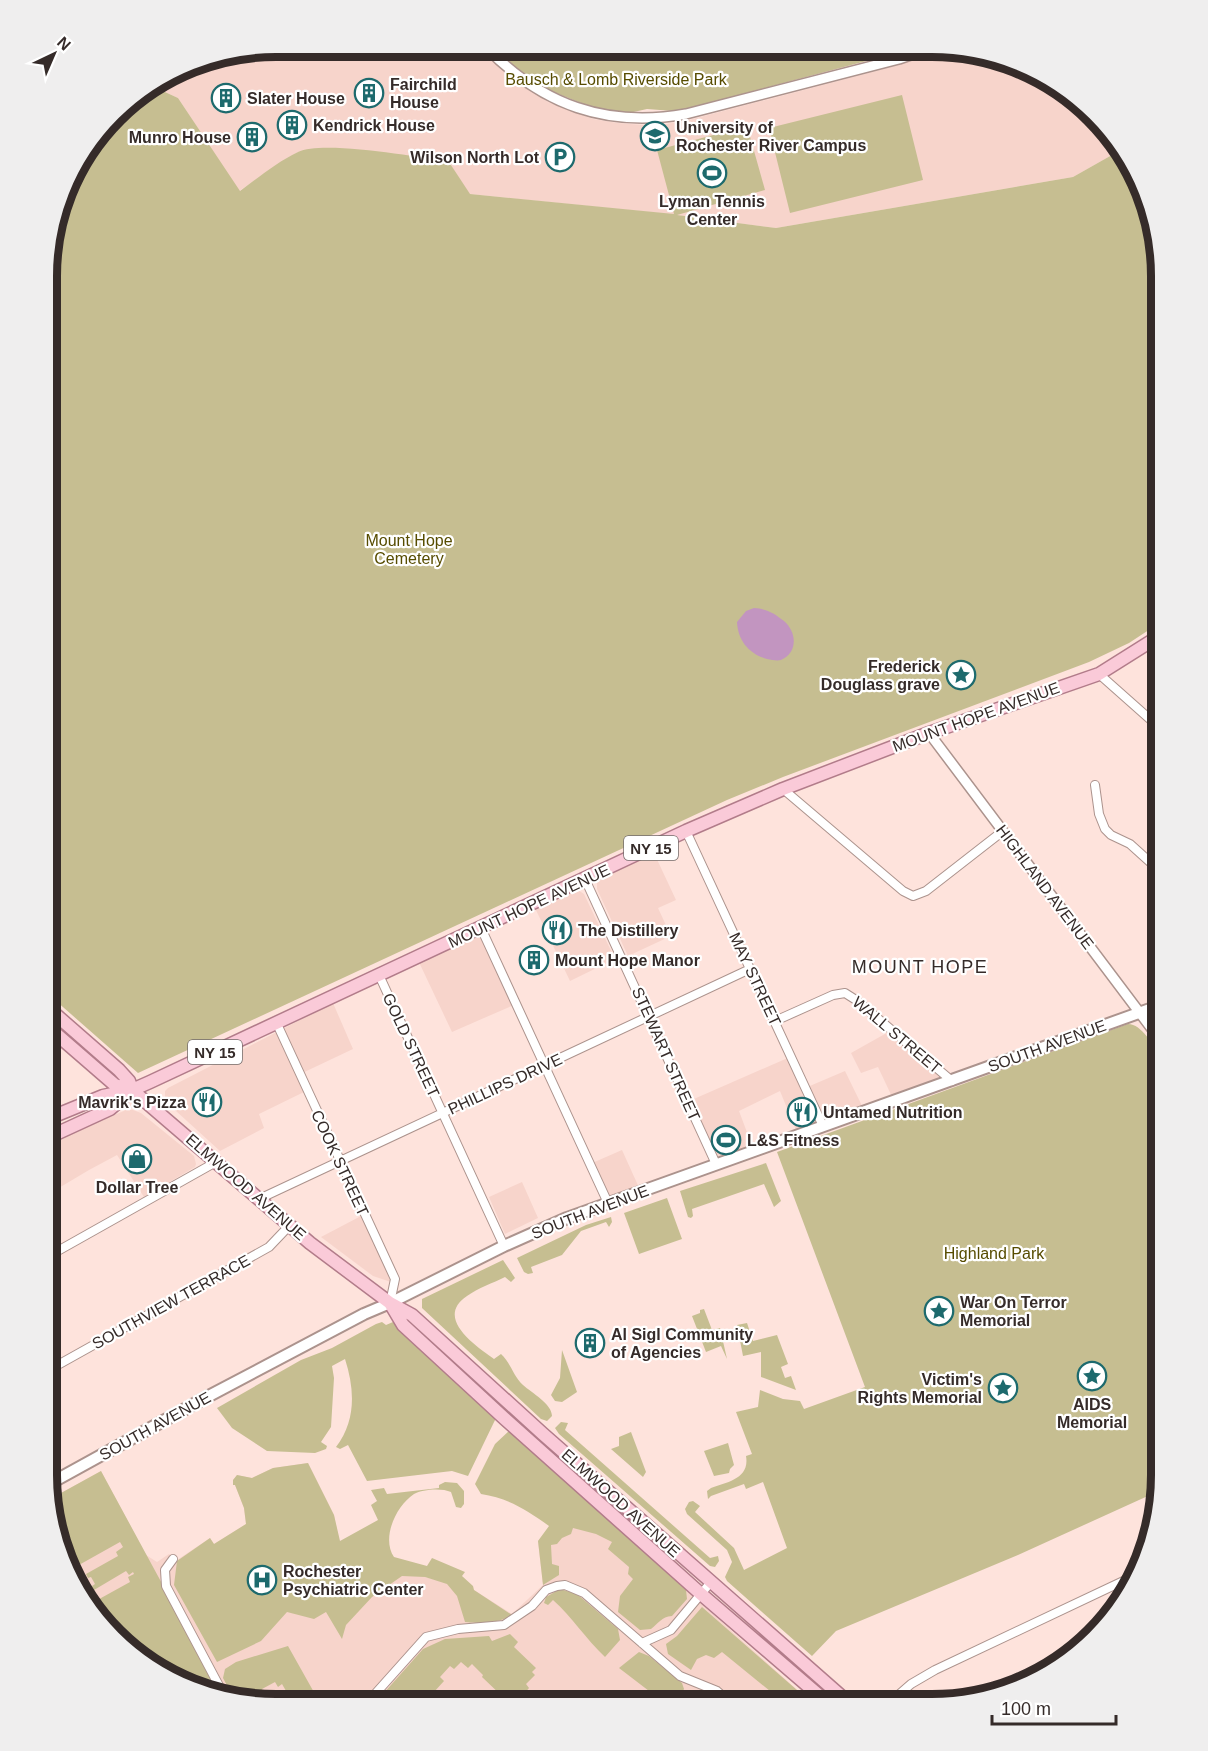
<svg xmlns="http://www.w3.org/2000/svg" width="1208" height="1751" viewBox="0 0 1208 1751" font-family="Helvetica,sans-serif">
<rect width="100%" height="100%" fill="#fee3dc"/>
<!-- built -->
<path fill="#f7d4cb" d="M 276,47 L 565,47 L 559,50 L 480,49 L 511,78 L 548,102 L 593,119 L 618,123 L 643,125 L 666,124 L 689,120 L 899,65 L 947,48 L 962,49 L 1020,64 L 1072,94 L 1119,151 L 1073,177 L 776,228 L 659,213 L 469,194 L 449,162 L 356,150 L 298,152 L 239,191 L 178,98 L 154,87 L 202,59 Z
M 654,853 L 676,900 L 658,908 L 671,936 L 628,956 L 597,889 L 597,882 L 599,879 Z
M 578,890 L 584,894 L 615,959 L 570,981 L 535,908 Z
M 481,928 L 516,1004 L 452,1032 L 417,958 Z
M 333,1003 L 353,1049 L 296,1076 L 304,1092 L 259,1114 L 264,1128 L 220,1151 L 165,1101 L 165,1091 L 168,1088 Z
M 892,1030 L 952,1081 L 894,1101 L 878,1067 L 861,1073 L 851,1053 Z
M 790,1057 L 805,1088 L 845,1071 L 865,1112 L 798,1135 L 780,1091 L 739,1111 L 754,1151 L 716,1164 L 687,1102 Z
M 126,1110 L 133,1110 L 141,1113 L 194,1156 L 196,1164 L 195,1167 L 144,1197 L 117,1155 L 89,1170 L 47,1195 L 47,1144 Z
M 622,1150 L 641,1192 L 608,1203 L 590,1164 Z
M 522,1182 L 538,1218 L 505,1234 L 489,1197 Z
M 361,1216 L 392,1281 L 391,1282 L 373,1276 L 321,1237 Z
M 308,1463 L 334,1515 L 342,1555 L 474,1590 L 512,1614 L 543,1585 L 538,1541 L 578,1493 L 813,1704 L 246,1703 L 188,1687 L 136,1657 L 70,1576 L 52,1498 L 101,1471 L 146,1555 L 157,1562 L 169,1554 L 177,1560 L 210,1538 L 214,1544 L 246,1524 L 244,1508 L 235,1485 L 233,1485 L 233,1480 L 237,1475 L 252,1478 L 273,1468 Z"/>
<!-- green -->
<path fill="#c6be91" d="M 565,47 L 915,48 L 690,108 L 673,111 L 647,109 L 629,113 L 591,107 L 551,91 L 533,81 L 515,68 L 496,49 L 559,50 Z
M 154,87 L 178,98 L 240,191 C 258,178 277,162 298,152 C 323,140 418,157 449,162 L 470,194 L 674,214 L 657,150 L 747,126 L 765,190 L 677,215 L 776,228 L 1073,177 L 1119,151 L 1138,175 L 1161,275 L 1161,622 L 1129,643 L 1089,662 L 783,777 L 727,800 L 138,1073 L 47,993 L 49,246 L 77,161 L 125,103 Z
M 902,95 L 923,180 L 790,213 L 769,128 Z
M 1128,1024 C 1142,1024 1153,1046 1161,1056 L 1161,1490 L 1018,1555 L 836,1631 L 812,1656 L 727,1581 L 725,1577 L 732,1562 L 727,1550 L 687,1514 L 685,1509 L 689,1502 L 693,1501 L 700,1506 L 695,1512 L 734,1548 L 744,1570 L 787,1548 L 763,1482 L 746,1489 L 744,1484 L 711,1496 L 708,1499 L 707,1491 L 711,1488 C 727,1482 750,1479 746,1456 L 752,1454 L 736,1412 L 758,1407 L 760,1390 L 783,1399 L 800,1401 L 804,1409 L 865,1387 L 777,1152 Z
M 766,1163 L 781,1201 L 774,1207 L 764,1184 L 692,1209 L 693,1216 L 691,1218 L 688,1217 L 680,1191 Z
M 667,1198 L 682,1239 L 639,1254 L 624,1213 Z
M 611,1217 L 612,1222 L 609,1227 L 606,1222 L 581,1231 L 562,1255 L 531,1267 L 533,1273 L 528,1274 L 524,1272 L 517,1258 L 586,1225 Z
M 503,1260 L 515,1278 L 511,1282 L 505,1277 C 493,1283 478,1288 467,1296 C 434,1318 476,1346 494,1359 L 501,1354 C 511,1363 513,1376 523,1385 C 532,1393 552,1404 552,1416 L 547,1421 L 541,1419 L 422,1308 L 422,1299 Z
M 704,1309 L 712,1330 L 720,1328 L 727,1359 L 721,1346 L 706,1352 L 692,1316 L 700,1313 L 700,1310 Z
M 382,1322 L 386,1325 L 393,1322 L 496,1418 L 468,1476 L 452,1471 L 367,1481 L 348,1445 L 340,1449 L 336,1447 C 356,1421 355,1390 345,1359 L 332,1366 L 334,1378 L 331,1427 L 321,1442 L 327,1446 L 326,1449 L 315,1453 L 267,1451 L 232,1428 L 217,1408 L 301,1360 L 332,1348 L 376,1324 Z
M 747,1323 L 753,1341 L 777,1335 L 788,1364 L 781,1367 L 785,1378 L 791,1376 L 796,1390 L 761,1377 L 761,1352 L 743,1356 L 737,1325 Z
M 562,1350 L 577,1392 L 562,1402 L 555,1401 L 551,1395 L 560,1378 Z
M 561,1422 L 568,1423 L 565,1430 L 710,1558 L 718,1556 L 719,1561 L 715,1567 L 710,1566 L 559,1434 L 555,1428 Z
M 510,1430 L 686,1590 L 687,1599 L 672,1616 C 661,1617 659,1623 651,1629 L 640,1630 L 618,1612 L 620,1596 L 633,1579 L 628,1574 L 629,1567 L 608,1549 L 612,1542 L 596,1534 L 573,1528 L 571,1534 L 562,1538 L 557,1544 L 551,1545 L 552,1564 L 559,1566 L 559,1575 L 543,1585 L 538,1541 L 549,1526 C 527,1510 508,1498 481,1494 L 475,1484 L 495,1444 Z
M 631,1432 L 646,1472 L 643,1477 L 611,1449 L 619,1446 L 619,1437 Z
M 728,1443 L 734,1465 L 730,1469 L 729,1473 L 714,1476 L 704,1451 Z
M 308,1463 L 334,1515 L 340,1541 L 378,1520 L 371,1505 L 377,1501 L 371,1490 L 384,1488 L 387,1494 L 439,1488 L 439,1485 L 445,1482 L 457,1483 L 464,1491 L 464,1504 L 461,1508 L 456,1507 L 451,1492 C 442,1488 423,1489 414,1494 C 396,1506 381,1538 394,1557 L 427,1566 L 432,1558 L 465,1572 L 462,1576 L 473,1586 L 474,1590 L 512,1615 C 501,1623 479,1624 465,1622 L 457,1596 L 447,1584 L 425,1577 L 402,1576 L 372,1597 L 346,1625 L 342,1639 L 326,1612 L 314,1619 L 287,1612 L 261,1641 L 217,1662 L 174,1585 L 177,1561 L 210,1538 L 214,1544 L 246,1524 L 244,1508 L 235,1485 L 233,1485 L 233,1480 L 237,1475 L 252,1478 L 273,1468 Z
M 101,1471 L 223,1696 L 188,1687 L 136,1657 L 92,1603 L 130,1582 L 128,1577 L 134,1574 L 133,1572 L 129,1575 L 126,1571 L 94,1590 L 92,1586 L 95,1584 L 91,1577 L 88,1578 L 86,1574 L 118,1556 L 116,1552 L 123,1547 L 120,1542 L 70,1570 L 68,1566 L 52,1498 Z
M 560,1589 L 577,1594 L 618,1629 L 620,1640 L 605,1657 C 586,1639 572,1617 553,1600 L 548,1605 L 544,1603 L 546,1597 Z
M 702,1607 L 813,1704 L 786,1704 L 722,1652 L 714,1658 L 706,1655 L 697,1659 L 691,1670 L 668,1654 L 666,1644 L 677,1636 Z
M 510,1634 L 518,1642 L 514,1647 L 536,1668 L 532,1672 L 535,1675 L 526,1684 L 529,1688 L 519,1700 L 520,1703 L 499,1703 L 504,1698 L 482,1677 L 483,1675 L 472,1664 L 468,1668 L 461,1662 L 454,1669 L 450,1666 L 440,1677 L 444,1681 L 424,1703 L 375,1703 L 423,1649 L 445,1639 L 489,1636 L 492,1641 Z
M 288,1646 L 320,1703 L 293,1703 L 282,1684 L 278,1687 L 275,1682 L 262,1689 L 264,1693 L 257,1697 L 261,1703 L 246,1703 L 234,1699 L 223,1678 L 225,1669 L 236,1662 Z
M 639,1652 L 649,1656 L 682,1683 L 684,1689 L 676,1704 L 666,1704 L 619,1668 Z"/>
<!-- water -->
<path fill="#c295c0" d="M 754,608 C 767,609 774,613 784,621 C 796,631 799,652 781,660 C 777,661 772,660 767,659 C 749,654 738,641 737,622 L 746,611 Z"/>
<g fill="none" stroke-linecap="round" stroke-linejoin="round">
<!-- minor casing -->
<g stroke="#ac938d" stroke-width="10">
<path id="minor" d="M 1099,674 L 1161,729
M 1095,785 L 1099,814 L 1105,829 L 1111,835 L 1130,844 L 1161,872
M 783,789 L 903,891 L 913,896 L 926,891 L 1003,831
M 686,831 L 823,1126
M 585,879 L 716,1164
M 481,928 L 608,1203
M 379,975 L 504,1246
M 775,1021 L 833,995 L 845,993 L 856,1000 L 952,1081
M 277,1024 L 395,1279 L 390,1303
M 259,1199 L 750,969
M 47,1257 L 216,1162
M 47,1371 L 269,1247 L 290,1225
M 173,1559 L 165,1570 L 166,1586 L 225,1697
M 642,1643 L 671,1630 L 711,1582
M 367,1703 L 426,1637 L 458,1629 L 504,1625 L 532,1606 L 546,1590 L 557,1586 L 565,1585 L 584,1593 L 680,1676 L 717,1691 L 732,1704
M 888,1704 L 911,1684 L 935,1670 L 1136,1575"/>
</g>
<!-- tertiary casing -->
<g stroke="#ac938d" stroke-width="12">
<path id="tertiary" d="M 486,47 C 542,105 606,128 686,114 L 899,59 L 931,48
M 929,733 L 1161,1041"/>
</g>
<!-- secondary casing -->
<g stroke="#ac938d" stroke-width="14">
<path id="secondary" d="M 49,1484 L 205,1398 L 364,1314 L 390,1303 L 504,1246 L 567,1218 L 1161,1005"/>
</g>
<!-- primary casing -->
<g stroke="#b27c8a" stroke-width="15">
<path id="primary" d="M 47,1007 L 119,1070 L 129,1081 L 132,1090 L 310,1243 L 390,1303 L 412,1315 L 543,1434 L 850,1704
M 47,1026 L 115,1085 L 128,1089
M 47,1119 L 103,1096 L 132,1090 L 150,1082 L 686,831 L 783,789 L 929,733 L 1099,674 L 1161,635
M 47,1138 L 110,1109 L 131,1091
M 390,1303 L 403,1325 L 505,1419 L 701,1594 L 829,1704"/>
</g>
<!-- minor -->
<use href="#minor" stroke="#fff" stroke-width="8"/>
<!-- tertiary -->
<use href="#tertiary" stroke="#fff" stroke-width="9"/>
<!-- secondary -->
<use href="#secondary" stroke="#fff" stroke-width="10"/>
<!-- primary -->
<use href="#primary" stroke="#facad8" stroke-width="12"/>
</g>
<!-- icons -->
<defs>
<g id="building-ring" transform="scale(1.5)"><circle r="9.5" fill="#fff" stroke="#1d6a6d" stroke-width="1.5"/><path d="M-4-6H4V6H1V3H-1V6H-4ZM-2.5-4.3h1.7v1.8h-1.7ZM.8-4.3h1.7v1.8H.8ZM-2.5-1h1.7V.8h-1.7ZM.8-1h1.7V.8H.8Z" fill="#1d6a6d"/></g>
<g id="university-ring" transform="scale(1.5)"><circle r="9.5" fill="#fff" stroke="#1d6a6d" stroke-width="1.5"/><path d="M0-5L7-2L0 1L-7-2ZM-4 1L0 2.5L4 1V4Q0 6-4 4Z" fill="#1d6a6d"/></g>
<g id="parking-ring" transform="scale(1.5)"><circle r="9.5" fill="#fff" stroke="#1d6a6d" stroke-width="1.5"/><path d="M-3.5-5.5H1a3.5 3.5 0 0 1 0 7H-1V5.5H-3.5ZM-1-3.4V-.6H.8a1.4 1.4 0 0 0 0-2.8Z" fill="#1d6a6d"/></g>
<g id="stadium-ring" transform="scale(1.5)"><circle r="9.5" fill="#fff" stroke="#1d6a6d" stroke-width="1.5"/><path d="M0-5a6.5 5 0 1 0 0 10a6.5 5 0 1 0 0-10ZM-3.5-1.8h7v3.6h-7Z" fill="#1d6a6d"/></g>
<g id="sight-ring" transform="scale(1.5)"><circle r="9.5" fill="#fff" stroke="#1d6a6d" stroke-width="1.5"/><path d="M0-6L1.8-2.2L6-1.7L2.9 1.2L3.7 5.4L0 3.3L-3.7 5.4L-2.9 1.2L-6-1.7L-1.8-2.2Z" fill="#1d6a6d"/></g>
<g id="restaurant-ring" transform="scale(1.5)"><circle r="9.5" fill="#fff" stroke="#1d6a6d" stroke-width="1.5"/><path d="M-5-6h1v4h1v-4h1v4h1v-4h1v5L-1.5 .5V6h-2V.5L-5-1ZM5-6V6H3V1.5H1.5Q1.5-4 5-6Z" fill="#1d6a6d"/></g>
<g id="shop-ring" transform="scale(1.5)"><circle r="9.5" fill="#fff" stroke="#1d6a6d" stroke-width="1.5"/><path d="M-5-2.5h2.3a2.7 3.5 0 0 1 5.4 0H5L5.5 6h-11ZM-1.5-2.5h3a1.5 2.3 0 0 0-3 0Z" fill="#1d6a6d"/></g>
<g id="hospital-ring" transform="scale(1.5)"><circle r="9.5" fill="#fff" stroke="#1d6a6d" stroke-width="1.5"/><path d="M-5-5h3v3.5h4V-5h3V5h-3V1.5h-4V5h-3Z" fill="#1d6a6d"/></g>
</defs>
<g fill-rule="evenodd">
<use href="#building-ring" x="369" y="93"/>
<use href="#building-ring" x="226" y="98"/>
<use href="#building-ring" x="292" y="125"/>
<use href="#university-ring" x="655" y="136"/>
<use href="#building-ring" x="252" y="137"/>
<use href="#parking-ring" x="560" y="157"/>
<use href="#stadium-ring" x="712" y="173"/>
<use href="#sight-ring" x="961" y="675"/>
<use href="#restaurant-ring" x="557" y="930"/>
<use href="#building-ring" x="534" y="960"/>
<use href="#restaurant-ring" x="207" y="1102"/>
<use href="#restaurant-ring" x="802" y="1112"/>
<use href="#stadium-ring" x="726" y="1140"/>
<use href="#shop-ring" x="137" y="1159"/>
<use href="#sight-ring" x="939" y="1311"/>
<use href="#building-ring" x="590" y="1343"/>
<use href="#sight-ring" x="1092" y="1376"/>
<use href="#sight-ring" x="1003" y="1388"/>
<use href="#hospital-ring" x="262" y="1580"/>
</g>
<g text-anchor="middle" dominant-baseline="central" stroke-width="4.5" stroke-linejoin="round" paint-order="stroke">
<!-- shield labels -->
<g fill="#fff" stroke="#726b69" stroke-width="1.5">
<rect x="624" y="836" width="54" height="24" rx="4.5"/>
<rect x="188" y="1040" width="54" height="24" rx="4.5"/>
</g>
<g font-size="15" font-weight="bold" fill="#352b29">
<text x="651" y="848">NY 15</text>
<text x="215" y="1052">NY 15</text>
</g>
<!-- park labels -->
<g font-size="16" fill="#574c00" stroke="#fff">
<text x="616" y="79">Bausch &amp; Lomb Riverside Park</text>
<text x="409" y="540">Mount Hope<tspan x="409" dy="18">Cemetery</tspan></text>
<text x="994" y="1253">Highland Park</text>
</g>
<!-- poi labels -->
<g font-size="16" font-weight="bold" fill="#352b29" stroke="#fff" text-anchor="start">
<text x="390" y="84">Fairchild<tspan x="390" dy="18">House</tspan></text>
<text x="247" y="98">Slater House</text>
<text x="313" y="125">Kendrick House</text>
<text x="676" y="127">University of<tspan x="676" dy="18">Rochester River Campus</tspan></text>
<text x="231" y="137" text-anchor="end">Munro House</text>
<text x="539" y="157" text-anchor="end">Wilson North Lot</text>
<text x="712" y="201" text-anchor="middle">Lyman Tennis<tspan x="712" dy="18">Center</tspan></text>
<text x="940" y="666" text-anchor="end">Frederick<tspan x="940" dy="18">Douglass grave</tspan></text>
<text x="578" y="930">The Distillery</text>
<text x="555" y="960">Mount Hope Manor</text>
<text x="186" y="1102" text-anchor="end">Mavrik's Pizza</text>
<text x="823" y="1112">Untamed Nutrition</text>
<text x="747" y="1140">L&amp;S Fitness</text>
<text x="137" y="1187" text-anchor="middle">Dollar Tree</text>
<text x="960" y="1302">War On Terror<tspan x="960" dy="18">Memorial</tspan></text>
<text x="611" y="1334">Al Sigl Community<tspan x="611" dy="18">of Agencies</tspan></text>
<text x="982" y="1379" text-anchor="end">Victim's<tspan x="982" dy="18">Rights Memorial</tspan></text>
<text x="1092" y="1404" text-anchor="middle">AIDS<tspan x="1092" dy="18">Memorial</tspan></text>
<text x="283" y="1571">Rochester<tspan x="283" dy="18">Psychiatric Center</tspan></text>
</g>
<!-- street labels -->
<g font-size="16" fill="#352b29" stroke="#fff">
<text transform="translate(976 717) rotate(-20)">MOUNT HOPE AVENUE</text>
<text transform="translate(1045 887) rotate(53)">HIGHLAND AVENUE</text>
<text transform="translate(529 906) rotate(-25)">MOUNT HOPE AVENUE</text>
<text transform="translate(755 979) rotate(65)">MAY STREET</text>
<text transform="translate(897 1035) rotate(40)">WALL STREET</text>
<text transform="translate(411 1045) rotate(65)">GOLD STREET</text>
<text transform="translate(1047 1046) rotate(-20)">SOUTH AVENUE</text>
<text transform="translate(666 1054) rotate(66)">STEWART STREET</text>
<text transform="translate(505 1084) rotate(-25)">PHILLIPS DRIVE</text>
<text transform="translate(340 1163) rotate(65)">COOK STREET</text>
<text transform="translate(246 1187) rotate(41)">ELMWOOD AVENUE</text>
<text transform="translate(590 1212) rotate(-21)">SOUTH AVENUE</text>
<text transform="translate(171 1302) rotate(-29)">SOUTHVIEW TERRACE</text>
<text transform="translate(155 1426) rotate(-29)">SOUTH AVENUE</text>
<text transform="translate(621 1503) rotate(42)">ELMWOOD AVENUE</text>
</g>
<!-- neighbourhood labels -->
<g font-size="18" letter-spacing="1.5" fill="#352b29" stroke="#fff">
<text x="920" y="967">MOUNT HOPE</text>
</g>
</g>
<!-- crop -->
<path d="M0 0H1208V1751H0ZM276 57H932A219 219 0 0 1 1151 276V1475A219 219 0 0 1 932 1694H276A219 219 0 0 1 57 1475V276A219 219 0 0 1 276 57Z" fill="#efeeee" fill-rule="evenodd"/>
<path fill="none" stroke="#352b29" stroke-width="8" d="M276 57H932A219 219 0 0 1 1151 276V1475A219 219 0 0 1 932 1694H276A219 219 0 0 1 57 1475V276A219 219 0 0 1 276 57Z"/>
<!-- north arrow -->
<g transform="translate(54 54) rotate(44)" stroke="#ffffff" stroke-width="4.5" paint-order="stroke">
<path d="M0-4.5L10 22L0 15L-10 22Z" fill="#352b29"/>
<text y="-9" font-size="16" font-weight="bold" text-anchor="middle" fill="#352b29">N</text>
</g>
<!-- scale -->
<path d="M992 1715v9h124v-9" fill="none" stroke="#352b29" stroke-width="3"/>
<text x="1001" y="1715" font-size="18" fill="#352b29" stroke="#ffffff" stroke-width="4.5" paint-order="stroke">100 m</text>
</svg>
